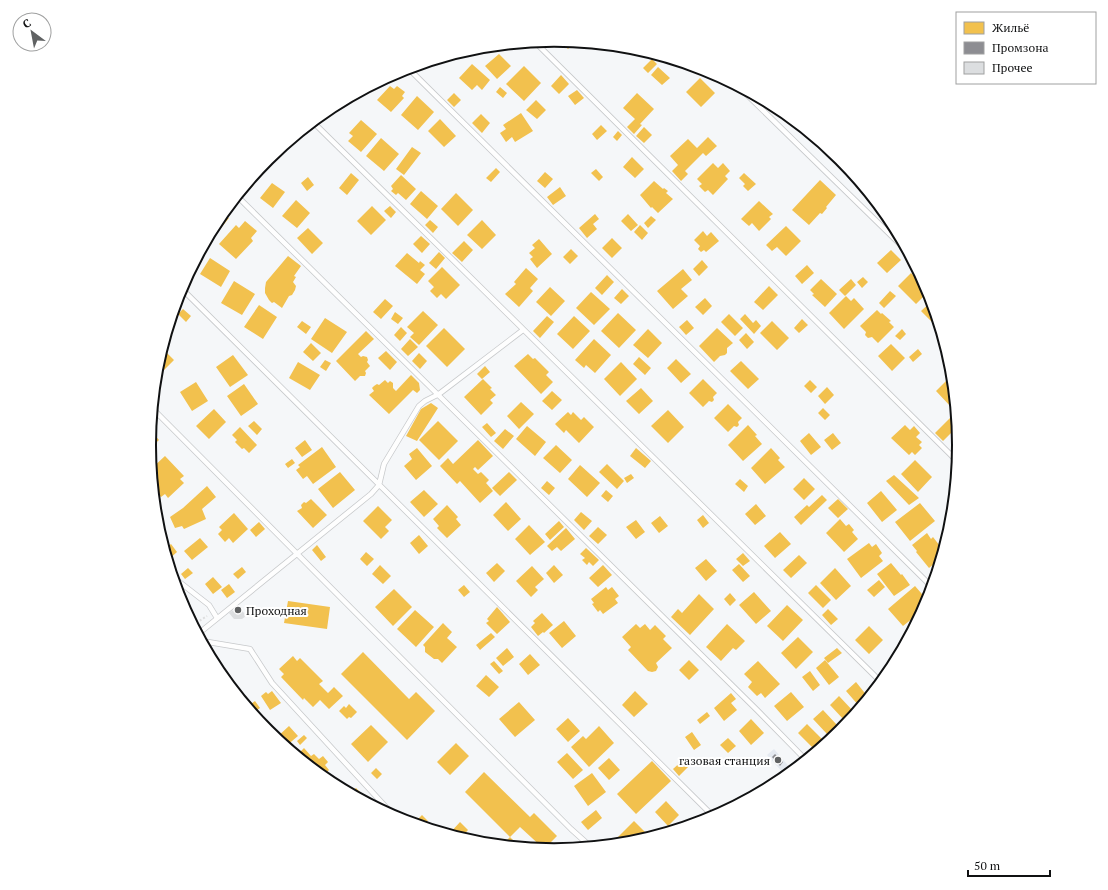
<svg xmlns="http://www.w3.org/2000/svg" width="1108" height="890" viewBox="0 0 1108 890" font-family="'PT Serif',serif">
<rect width="100%" height="100%" fill="#f5f7f9"/>
<!-- built -->
<path fill="#e5eaf1" d="M 774,749 L 792,770 L 786,776 L 767,755 Z"/>
<!-- homes -->
<path fill="#f2c14e" d="M 559,40 L 568,41 L 575,42 L 568,49 Z
M 499,54 L 511,66 L 497,79 L 485,66 Z
M 652,59 L 657,64 L 648,73 L 643,68 Z
M 472,64 L 490,80 L 482,90 L 477,85 L 472,90 L 459,78 Z
M 524,66 L 541,83 L 524,101 L 506,84 Z
M 658,67 L 670,78 L 662,85 L 651,75 Z
M 561,75 L 569,84 L 559,94 L 551,86 Z
M 700,78 L 715,93 L 701,107 L 686,92 Z
M 390,86 L 394,89 L 397,86 L 405,92 L 402,96 L 404,98 L 391,112 L 377,100 Z
M 500,87 L 507,93 L 503,98 L 496,92 Z
M 577,90 L 584,98 L 575,105 L 568,96 Z
M 454,93 L 461,100 L 454,107 L 447,100 Z
M 637,93 L 654,109 L 640,124 L 642,125 L 634,134 L 627,127 L 635,119 L 623,108 Z
M 417,96 L 434,112 L 418,130 L 401,115 Z
M 536,100 L 546,110 L 537,119 L 526,110 Z
M 521,113 L 533,131 L 515,142 L 512,137 L 506,142 L 500,133 L 506,129 L 503,125 Z
M 481,114 L 490,123 L 482,133 L 472,123 Z
M 440,119 L 456,136 L 444,147 L 428,131 Z
M 361,120 L 377,134 L 361,152 L 348,141 L 353,136 L 349,133 Z
M 601,125 L 607,131 L 597,140 L 592,134 Z
M 644,127 L 652,135 L 644,143 L 636,136 Z
M 618,131 L 622,135 L 617,141 L 613,137 Z
M 708,137 L 717,146 L 706,156 L 703,153 L 685,171 L 688,174 L 681,181 L 672,171 L 678,165 L 670,156 L 688,139 L 697,148 Z
M 381,138 L 399,154 L 384,171 L 366,156 Z
M 412,147 L 421,153 L 404,175 L 396,169 Z
M 632,157 L 644,169 L 635,178 L 623,167 Z
M 713,163 L 718,168 L 723,163 L 730,171 L 725,176 L 728,179 L 713,195 L 708,190 L 705,192 L 699,186 L 702,184 L 697,179 Z
M 496,168 L 500,172 L 491,182 L 486,178 Z
M 259,169 L 263,172 L 252,187 L 247,184 Z
M 596,169 L 603,177 L 599,181 L 591,173 Z
M 545,172 L 553,179 L 545,188 L 537,181 Z
M 351,173 L 359,180 L 347,195 L 339,188 Z
M 744,173 L 756,184 L 748,191 L 743,186 L 745,184 L 739,178 Z
M 401,175 L 416,189 L 406,200 L 398,193 L 396,195 L 391,191 L 393,189 L 391,186 Z
M 308,177 L 314,185 L 307,191 L 301,183 Z
M 820,180 L 836,195 L 826,207 L 827,208 L 822,214 L 820,213 L 809,225 L 792,210 Z
M 654,181 L 663,189 L 664,188 L 668,191 L 666,193 L 673,199 L 658,213 L 652,207 L 651,208 L 640,195 Z
M 272,183 L 285,192 L 273,208 L 260,198 Z
M 560,187 L 566,196 L 553,205 L 547,197 Z
M 421,191 L 438,206 L 427,219 L 410,204 Z
M 456,193 L 473,210 L 458,226 L 441,209 Z
M 296,200 L 310,213 L 297,228 L 282,216 Z
M 759,201 L 773,214 L 769,217 L 771,219 L 759,231 L 752,223 L 749,226 L 741,219 Z
M 372,206 L 386,220 L 371,235 L 357,221 Z
M 390,206 L 396,212 L 391,218 L 384,211 Z
M 226,209 L 228,210 L 224,215 L 229,218 L 217,233 L 212,230 L 217,220 Z
M 595,214 L 599,219 L 593,224 L 597,229 L 587,238 L 579,228 Z
M 628,214 L 638,225 L 631,231 L 621,221 Z
M 651,216 L 656,220 L 648,228 L 644,223 Z
M 430,220 L 438,227 L 433,233 L 425,225 Z
M 482,220 L 496,235 L 482,249 L 467,235 Z
M 245,221 L 257,231 L 251,238 L 253,241 L 236,259 L 219,244 L 236,225 L 239,228 Z
M 640,225 L 648,233 L 642,240 L 634,232 Z
M 786,226 L 801,241 L 786,256 L 777,247 L 772,251 L 766,245 Z
M 308,228 L 323,243 L 312,254 L 297,238 Z
M 703,231 L 707,236 L 711,232 L 719,241 L 706,252 L 704,250 L 701,252 L 698,249 L 700,246 L 694,240 Z
M 421,236 L 430,244 L 422,253 L 413,244 Z
M 612,238 L 622,248 L 612,258 L 602,248 Z
M 539,239 L 552,254 L 537,268 L 530,259 L 533,257 L 529,253 L 535,248 L 532,245 Z
M 464,241 L 473,250 L 462,262 L 452,253 Z
M 571,249 L 578,256 L 570,264 L 563,257 Z
M 891,250 L 901,260 L 887,273 L 877,263 Z
M 439,252 L 445,258 L 436,269 L 429,263 Z
M 407,253 L 419,263 L 420,261 L 425,265 L 420,270 L 425,274 L 417,284 L 395,266 Z
M 288,256 L 301,266 L 294,276 L 296,277 L 293,282 L 296,286 L 295,290 L 292,295 L 289,296 L 282,308 L 274,302 L 272,303 L 269,300 L 265,293 L 265,288 L 266,282 Z
M 210,258 L 230,271 L 221,287 L 200,274 Z
M 702,260 L 708,267 L 699,276 L 693,269 Z
M 807,265 L 814,273 L 802,284 L 795,276 Z
M 442,267 L 460,285 L 446,299 L 441,294 L 437,298 L 430,291 L 434,287 L 428,281 Z
M 526,268 L 538,279 L 530,288 L 533,291 L 519,307 L 505,294 L 516,284 L 514,282 Z
M 683,269 L 692,280 L 681,289 L 688,296 L 673,309 L 657,291 Z
M 911,273 L 925,287 L 921,291 L 925,295 L 916,304 L 898,286 Z
M 607,275 L 614,282 L 602,295 L 595,288 Z
M 863,277 L 868,282 L 862,288 L 857,282 Z
M 821,279 L 837,294 L 825,307 L 812,295 L 814,294 L 810,290 Z
M 851,279 L 856,285 L 845,296 L 839,290 Z
M 234,281 L 255,294 L 242,315 L 221,303 Z
M 769,286 L 778,295 L 763,310 L 754,302 Z
M 550,287 L 565,301 L 551,316 L 536,302 Z
M 622,289 L 629,296 L 621,304 L 614,298 Z
M 890,291 L 896,296 L 884,308 L 879,303 Z
M 591,292 L 610,309 L 594,325 L 576,308 Z
M 846,296 L 851,301 L 854,298 L 864,309 L 844,329 L 829,313 Z
M 705,298 L 712,306 L 703,315 L 695,307 Z
M 385,299 L 393,306 L 381,319 L 373,312 Z
M 932,301 L 938,324 L 936,326 L 921,311 Z
M 259,305 L 277,317 L 263,339 L 244,327 Z
M 183,309 L 191,316 L 186,322 L 178,314 Z
M 877,310 L 881,314 L 882,313 L 891,321 L 889,322 L 894,327 L 878,343 L 872,337 L 868,338 L 865,335 L 866,332 L 860,326 Z
M 423,311 L 438,325 L 419,345 L 410,337 L 414,333 L 407,327 Z
M 395,312 L 403,318 L 398,324 L 391,319 Z
M 618,313 L 636,330 L 619,348 L 601,331 Z
M 729,314 L 743,328 L 735,336 L 721,322 Z
M 745,314 L 753,323 L 756,320 L 761,326 L 754,334 L 740,319 Z
M 547,316 L 554,322 L 540,338 L 533,331 Z
M 574,316 L 590,331 L 573,349 L 557,334 Z
M 325,318 L 347,332 L 332,353 L 311,339 Z
M 802,319 L 808,325 L 799,333 L 794,328 Z
M 687,320 L 694,328 L 686,335 L 679,327 Z
M 302,321 L 311,327 L 306,334 L 297,327 Z
M 772,321 L 789,338 L 777,350 L 760,333 Z
M 401,327 L 407,333 L 400,341 L 394,335 Z
M 444,328 L 465,349 L 447,367 L 426,346 Z
M 717,328 L 733,343 L 727,348 L 727,353 L 725,355 L 720,356 L 714,362 L 699,346 Z
M 648,329 L 662,343 L 648,358 L 633,345 Z
M 902,329 L 906,334 L 900,340 L 895,336 Z
M 366,331 L 374,339 L 358,354 L 361,357 L 363,356 L 367,357 L 368,360 L 367,362 L 370,366 L 365,371 L 366,373 L 365,376 L 360,376 L 355,381 L 336,361 Z
M 746,333 L 754,342 L 747,349 L 739,340 Z
M 410,339 L 418,347 L 408,356 L 401,349 Z
M 594,339 L 611,355 L 595,373 L 586,365 L 584,368 L 575,360 Z
M 311,343 L 321,353 L 313,361 L 303,352 Z
M 891,344 L 905,358 L 892,371 L 878,356 Z
M 162,348 L 174,360 L 163,371 L 157,366 Z
M 918,349 L 922,354 L 913,362 L 909,357 Z
M 386,351 L 397,362 L 390,370 L 378,358 Z
M 419,353 L 427,361 L 420,369 L 412,361 Z
M 528,354 L 533,359 L 535,358 L 549,372 L 546,375 L 553,382 L 541,394 L 514,366 Z
M 233,355 L 248,375 L 230,387 L 216,367 Z
M 639,357 L 651,368 L 645,375 L 633,364 Z
M 949,357 L 951,368 L 950,370 L 943,363 Z
M 676,359 L 691,374 L 681,383 L 667,368 Z
M 325,360 L 331,363 L 326,371 L 320,367 Z
M 741,361 L 759,379 L 748,389 L 730,371 Z
M 298,362 L 320,375 L 310,390 L 289,378 Z
M 621,362 L 637,379 L 620,396 L 604,379 Z
M 485,366 L 490,372 L 482,379 L 477,374 Z
M 411,375 L 419,383 L 420,390 L 417,393 L 413,390 L 389,414 L 369,395 L 374,391 L 372,388 L 374,386 L 377,384 L 379,385 L 385,380 L 388,383 L 390,381 L 393,383 L 393,388 L 396,391 Z
M 950,377 L 953,380 L 955,405 L 952,408 L 936,391 Z
M 483,379 L 492,388 L 490,389 L 496,395 L 490,400 L 493,403 L 481,415 L 464,397 Z
M 703,379 L 717,393 L 713,397 L 714,400 L 712,402 L 709,401 L 703,407 L 689,393 Z
M 810,380 L 817,387 L 811,393 L 804,386 Z
M 196,382 L 208,401 L 192,411 L 180,392 Z
M 244,384 L 258,404 L 241,416 L 227,396 Z
M 827,387 L 834,395 L 825,404 L 818,396 Z
M 641,388 L 653,401 L 639,414 L 626,401 Z
M 552,391 L 562,400 L 552,410 L 542,401 Z
M 521,402 L 534,414 L 519,429 L 507,416 Z
M 431,403 L 438,408 L 417,441 L 406,436 L 421,409 Z
M 728,404 L 742,418 L 738,422 L 739,425 L 737,427 L 734,426 L 728,432 L 714,418 Z
M 823,408 L 830,415 L 825,420 L 818,413 Z
M 214,409 L 226,422 L 209,439 L 196,426 Z
M 668,410 L 684,427 L 668,443 L 651,426 Z
M 568,412 L 571,415 L 573,412 L 581,420 L 584,417 L 594,427 L 579,443 L 566,430 L 564,433 L 555,424 Z
M 956,412 L 957,421 L 952,426 L 955,429 L 943,441 L 935,433 Z
M 254,421 L 262,429 L 257,435 L 248,426 Z
M 438,421 L 458,441 L 439,460 L 419,440 Z
M 487,423 L 496,433 L 491,437 L 482,427 Z
M 748,425 L 757,435 L 755,436 L 762,444 L 743,461 L 728,445 Z
M 905,425 L 910,430 L 914,426 L 920,433 L 916,437 L 922,442 L 919,445 L 922,448 L 915,455 L 912,452 L 909,455 L 891,438 Z
M 527,426 L 546,442 L 535,456 L 516,439 Z
M 240,427 L 257,445 L 249,453 L 244,448 L 242,449 L 235,442 L 237,440 L 232,435 Z
M 505,429 L 514,436 L 503,449 L 494,441 Z
M 150,430 L 159,440 L 149,449 L 149,445 Z
M 809,433 L 821,447 L 811,455 L 800,441 Z
M 833,433 L 841,443 L 832,450 L 824,440 Z
M 305,440 L 312,450 L 302,457 L 295,448 Z
M 478,440 L 493,456 L 478,470 L 475,467 L 473,469 L 478,474 L 481,472 L 489,480 L 486,483 L 493,491 L 480,503 L 460,481 L 457,484 L 440,466 L 448,458 L 453,464 Z
M 556,445 L 572,460 L 560,473 L 543,458 Z
M 322,447 L 336,467 L 313,484 L 307,476 L 303,479 L 296,470 L 300,467 L 298,465 Z
M 417,448 L 432,466 L 416,480 L 404,466 L 412,459 L 409,454 Z
M 636,448 L 651,461 L 645,468 L 630,456 Z
M 771,448 L 780,458 L 778,460 L 785,467 L 765,484 L 751,468 Z
M 165,456 L 184,476 L 180,479 L 184,483 L 168,498 L 165,494 L 161,497 L 153,489 L 151,469 Z
M 292,459 L 295,463 L 288,468 L 285,464 Z
M 915,460 L 932,477 L 918,492 L 901,474 Z
M 607,464 L 624,481 L 617,489 L 599,472 Z
M 580,465 L 600,483 L 587,497 L 568,479 Z
M 340,472 L 355,490 L 333,508 L 318,489 Z
M 509,472 L 517,480 L 500,496 L 492,488 Z
M 631,474 L 634,478 L 627,483 L 624,478 Z
M 894,475 L 919,498 L 909,505 L 886,481 Z
M 804,478 L 815,489 L 804,500 L 793,489 Z
M 740,479 L 748,486 L 744,492 L 735,484 Z
M 547,481 L 555,488 L 549,495 L 541,488 Z
M 207,486 L 216,497 L 202,509 L 206,519 L 184,529 L 182,526 L 175,528 L 170,517 L 183,508 Z
M 424,490 L 438,504 L 424,517 L 410,502 Z
M 606,490 L 613,496 L 608,502 L 601,496 Z
M 881,491 L 897,510 L 882,522 L 867,503 Z
M 822,495 L 827,500 L 801,525 L 794,517 L 807,505 L 809,507 Z
M 311,499 L 327,515 L 313,528 L 297,511 L 302,508 L 301,505 L 304,502 L 306,503 Z
M 838,499 L 848,509 L 838,518 L 828,508 Z
M 506,502 L 521,519 L 508,531 L 493,515 Z
M 920,503 L 935,521 L 910,541 L 895,522 Z
M 756,504 L 766,516 L 755,525 L 745,514 Z
M 447,505 L 458,517 L 456,519 L 461,525 L 447,538 L 437,528 L 439,526 L 433,519 Z
M 378,506 L 392,520 L 385,527 L 389,531 L 381,539 L 363,521 Z
M 581,512 L 592,521 L 584,530 L 574,520 Z
M 234,513 L 248,529 L 233,543 L 229,538 L 225,542 L 218,534 L 222,530 L 219,527 Z
M 703,515 L 709,523 L 703,528 L 697,520 Z
M 660,516 L 668,526 L 659,533 L 651,523 Z
M 840,519 L 846,526 L 849,524 L 854,530 L 852,532 L 858,539 L 844,552 L 826,533 Z
M 636,520 L 645,532 L 636,539 L 626,527 Z
M 559,521 L 564,527 L 550,540 L 545,534 Z
M 259,522 L 265,529 L 256,537 L 250,530 Z
M 529,525 L 545,542 L 530,555 L 515,539 Z
M 598,527 L 607,535 L 598,544 L 589,536 Z
M 566,528 L 575,539 L 561,551 L 557,547 L 552,551 L 547,546 Z
M 780,532 L 791,544 L 775,558 L 764,546 Z
M 927,533 L 931,539 L 933,537 L 943,550 L 941,558 L 929,568 L 916,552 L 917,551 L 912,545 Z
M 419,535 L 428,546 L 419,554 L 410,543 Z
M 200,538 L 208,547 L 192,560 L 184,551 Z
M 869,543 L 872,547 L 876,544 L 882,553 L 879,556 L 883,561 L 861,578 L 847,559 Z
M 171,544 L 177,552 L 168,560 L 165,549 Z
M 317,545 L 326,557 L 321,561 L 312,550 Z
M 586,548 L 599,560 L 593,566 L 589,562 L 587,565 L 582,560 L 585,558 L 580,554 Z
M 366,552 L 374,559 L 367,566 L 360,559 Z
M 743,553 L 750,561 L 743,566 L 736,559 Z
M 799,555 L 807,563 L 791,578 L 783,570 Z
M 706,559 L 717,571 L 706,581 L 695,568 Z
M 497,563 L 505,571 L 494,582 L 486,573 Z
M 891,563 L 901,575 L 902,574 L 910,585 L 894,596 L 877,574 Z
M 739,564 L 750,576 L 743,582 L 732,570 Z
M 380,565 L 391,576 L 383,584 L 372,574 Z
M 554,565 L 563,575 L 554,583 L 546,573 Z
M 603,565 L 612,575 L 598,587 L 589,578 Z
M 532,566 L 544,579 L 535,587 L 538,590 L 531,597 L 516,581 Z
M 242,567 L 246,572 L 238,579 L 233,574 Z
M 188,568 L 193,573 L 185,579 L 181,574 Z
M 835,568 L 851,586 L 836,600 L 820,583 Z
M 213,577 L 222,587 L 213,594 L 205,584 Z
M 879,580 L 885,587 L 874,597 L 867,590 Z
M 229,584 L 235,592 L 227,598 L 221,590 Z
M 464,585 L 470,592 L 464,597 L 458,590 Z
M 816,585 L 831,600 L 823,608 L 808,593 Z
M 915,586 L 928,601 L 923,610 L 903,626 L 888,609 Z
M 606,587 L 608,590 L 612,587 L 619,596 L 615,599 L 618,603 L 603,614 L 600,610 L 598,612 L 592,604 L 594,603 L 591,599 Z
M 394,589 L 412,607 L 393,626 L 375,607 Z
M 754,592 L 771,611 L 756,624 L 739,605 Z
M 730,593 L 736,600 L 730,606 L 724,599 Z
M 699,594 L 714,609 L 690,635 L 671,617 L 678,609 L 682,613 Z
M 288,601 L 330,607 L 327,629 L 284,623 Z
M 787,605 L 803,620 L 783,641 L 767,626 Z
M 497,607 L 510,622 L 497,634 L 486,623 L 489,621 L 487,619 Z
M 828,609 L 838,619 L 831,625 L 822,615 Z
M 415,610 L 434,627 L 416,647 L 397,629 Z
M 542,613 L 553,625 L 544,633 L 543,632 L 538,636 L 531,627 L 535,623 L 533,621 Z
M 564,621 L 576,636 L 562,648 L 549,633 Z
M 443,623 L 452,632 L 447,638 L 457,647 L 442,663 L 438,659 L 434,659 L 425,652 L 425,647 L 423,645 Z
M 636,624 L 640,628 L 645,624 L 650,630 L 655,625 L 666,636 L 663,639 L 672,648 L 656,663 L 658,667 L 656,671 L 652,672 L 648,671 L 628,650 L 631,647 L 622,637 Z
M 727,624 L 745,641 L 736,650 L 733,648 L 721,661 L 706,647 Z
M 869,626 L 883,640 L 869,654 L 855,640 Z
M 491,633 L 495,637 L 480,650 L 476,645 Z
M 798,637 L 813,652 L 796,669 L 781,653 Z
M 507,648 L 514,657 L 503,666 L 496,658 Z
M 837,648 L 842,653 L 828,663 L 824,658 Z
M 363,652 L 409,699 L 416,692 L 435,711 L 407,740 L 341,674 Z
M 530,654 L 540,665 L 528,675 L 519,664 Z
M 293,656 L 297,661 L 300,658 L 323,681 L 319,684 L 328,693 L 334,687 L 343,696 L 329,709 L 320,700 L 313,707 L 304,698 L 303,700 L 281,677 L 284,674 L 279,669 Z
M 689,660 L 699,670 L 689,680 L 679,670 Z
M 825,660 L 839,677 L 829,685 L 816,668 Z
M 494,661 L 503,671 L 499,674 L 490,664 Z
M 758,661 L 780,684 L 765,698 L 761,693 L 757,696 L 748,687 L 752,682 L 744,674 Z
M 810,671 L 820,685 L 813,691 L 802,677 Z
M 486,675 L 499,687 L 489,697 L 476,686 Z
M 856,682 L 868,697 L 859,706 L 846,691 Z
M 272,691 L 281,703 L 270,710 L 261,696 L 266,692 L 268,694 Z
M 635,691 L 648,704 L 634,717 L 622,705 Z
M 791,692 L 804,707 L 787,721 L 774,706 Z
M 731,693 L 736,699 L 731,703 L 737,710 L 724,721 L 714,708 Z
M 839,696 L 854,712 L 845,721 L 830,705 Z
M 255,701 L 260,708 L 253,713 L 248,706 Z
M 519,702 L 535,720 L 515,737 L 499,719 Z
M 349,704 L 357,712 L 351,718 L 349,717 L 347,719 L 339,711 L 344,706 L 346,708 Z
M 823,710 L 837,725 L 827,734 L 813,719 Z
M 707,712 L 710,716 L 700,724 L 697,720 Z
M 568,718 L 580,731 L 568,742 L 556,729 Z
M 751,719 L 764,733 L 751,745 L 739,731 Z
M 807,724 L 822,739 L 813,748 L 798,733 Z
M 371,725 L 388,742 L 368,762 L 351,744 Z
M 289,726 L 298,736 L 286,746 L 276,738 Z
M 599,726 L 614,743 L 589,767 L 571,747 L 583,736 L 586,739 Z
M 692,732 L 701,745 L 694,750 L 685,737 Z
M 304,735 L 307,738 L 300,745 L 297,741 Z
M 728,738 L 736,746 L 728,753 L 720,745 Z
M 456,743 L 469,756 L 450,775 L 437,762 Z
M 304,748 L 311,756 L 314,754 L 319,759 L 323,756 L 328,762 L 325,765 L 329,770 L 324,775 L 325,779 L 297,755 Z
M 567,753 L 583,770 L 573,779 L 557,762 Z
M 609,758 L 620,770 L 609,780 L 598,768 Z
M 684,759 L 690,765 L 679,776 L 673,769 Z
M 652,761 L 671,781 L 636,814 L 617,794 Z
M 376,768 L 382,774 L 377,779 L 371,773 Z
M 484,772 L 530,817 L 534,813 L 557,836 L 544,849 L 520,827 L 510,837 L 520,847 L 502,845 L 510,837 L 465,792 Z
M 592,773 L 606,792 L 588,806 L 574,786 Z
M 356,788 L 362,794 L 358,797 L 350,793 Z
M 666,801 L 679,815 L 668,826 L 655,812 Z
M 596,810 L 602,818 L 588,830 L 581,822 Z
M 422,815 L 428,821 L 423,826 L 418,825 L 415,822 Z
M 634,821 L 650,837 L 633,842 L 611,844 Z
M 460,822 L 468,830 L 461,838 L 450,835 L 449,834 Z"/>
<!-- industry -->
<path fill="#8d8d92" d="M 775,754 L 783,762 L 780,766 L 772,757 Z"/>
<!-- building -->
<path fill="#dcdee0" d="M 239,606 L 246,616 L 242,619 L 234,619 L 229,613 Z"/>
<g fill="none" stroke-linecap="round" stroke-linejoin="round">
<!-- service casing -->
<g stroke="#c7c9cb" stroke-width="6">
<path id="service" d="M 535,42 L 957,461
M 408,68 L 932,587
M 739,87 L 907,251
M 313,122 L 881,682
M 237,196 L 757,710 L 806,760
M 181,288 L 714,817
M 153,409 L 571,829 L 590,846
M 173,577 L 209,605 L 217,618
M 198,634 L 371,494 L 379,485 L 384,464 L 419,406 L 425,401 L 439,394 L 523,330
M 202,641 L 250,649 L 272,683 L 396,818"/>
</g>
<!-- path -->
<path stroke="#dcdddd" stroke-width="2" stroke-dasharray="2 2" stroke-linecap="butt" d="M 193,625 L 207,616"/>
<!-- service -->
<use href="#service" stroke="#fefefe" stroke-width="4.5"/>
</g>
<!-- markers -->
<g fill="#606263" stroke="#fff" stroke-width="1.5">
<circle cx="238" cy="610" r="4"/>
<circle cx="778" cy="760" r="4"/>
</g>
<g text-anchor="middle" dominant-baseline="central" stroke-width="4" stroke-linejoin="round" paint-order="stroke">
<!-- poi labels -->
<g font-size="12" fill="#101112" stroke="#fff" text-anchor="start">
<text x="246" y="610">Проходная</text>
<text x="770" y="760" text-anchor="end">газовая станция</text>
</g>
</g>
<!-- crop -->
<path d="M0 0H1108V890H0ZM156 445a398 398 0 1 1 796 0a398 398 0 1 1-796 0Z" fill="#fff" fill-rule="evenodd"/>
<path fill="none" stroke="#101112" stroke-width="2" d="M156 445a398 398 0 1 1 796 0a398 398 0 1 1-796 0Z"/>
<!-- legend -->
<rect x="956" y="12" width="140" height="72" fill="#ffffff" stroke="#9fa0a0"/>
<rect x="964" y="22" width="20" height="12" fill="#f2c14e" stroke="#9fa0a0"/>
<text x="992" y="32" font-size="12" fill="#101112">Жильё</text>
<rect x="964" y="42" width="20" height="12" fill="#8d8d92" stroke="#9fa0a0"/>
<text x="992" y="52" font-size="12" fill="#101112">Промзона</text>
<rect x="964" y="62" width="20" height="12" fill="#dcdee0" stroke="#9fa0a0"/>
<text x="992" y="72" font-size="12" fill="#101112">Прочее</text>
<!-- north arrow -->
<g transform="translate(32 32) rotate(328)"><circle r="19" fill="#ffffff" stroke="#9fa0a0"/>
<path d="M0-3L7 15L0 10L-7 15Z" fill="#606263"/>
<text y="-6" font-size="11" font-weight="bold" text-anchor="middle" fill="#101112">С</text>
</g>
<!-- scale -->
<path d="M968 870v6h82v-6" fill="none" stroke="#101112" stroke-width="2"/>
<text x="974" y="870" font-size="12" fill="#101112" stroke="#ffffff" stroke-width="3" paint-order="stroke">50 m</text>
</svg>
